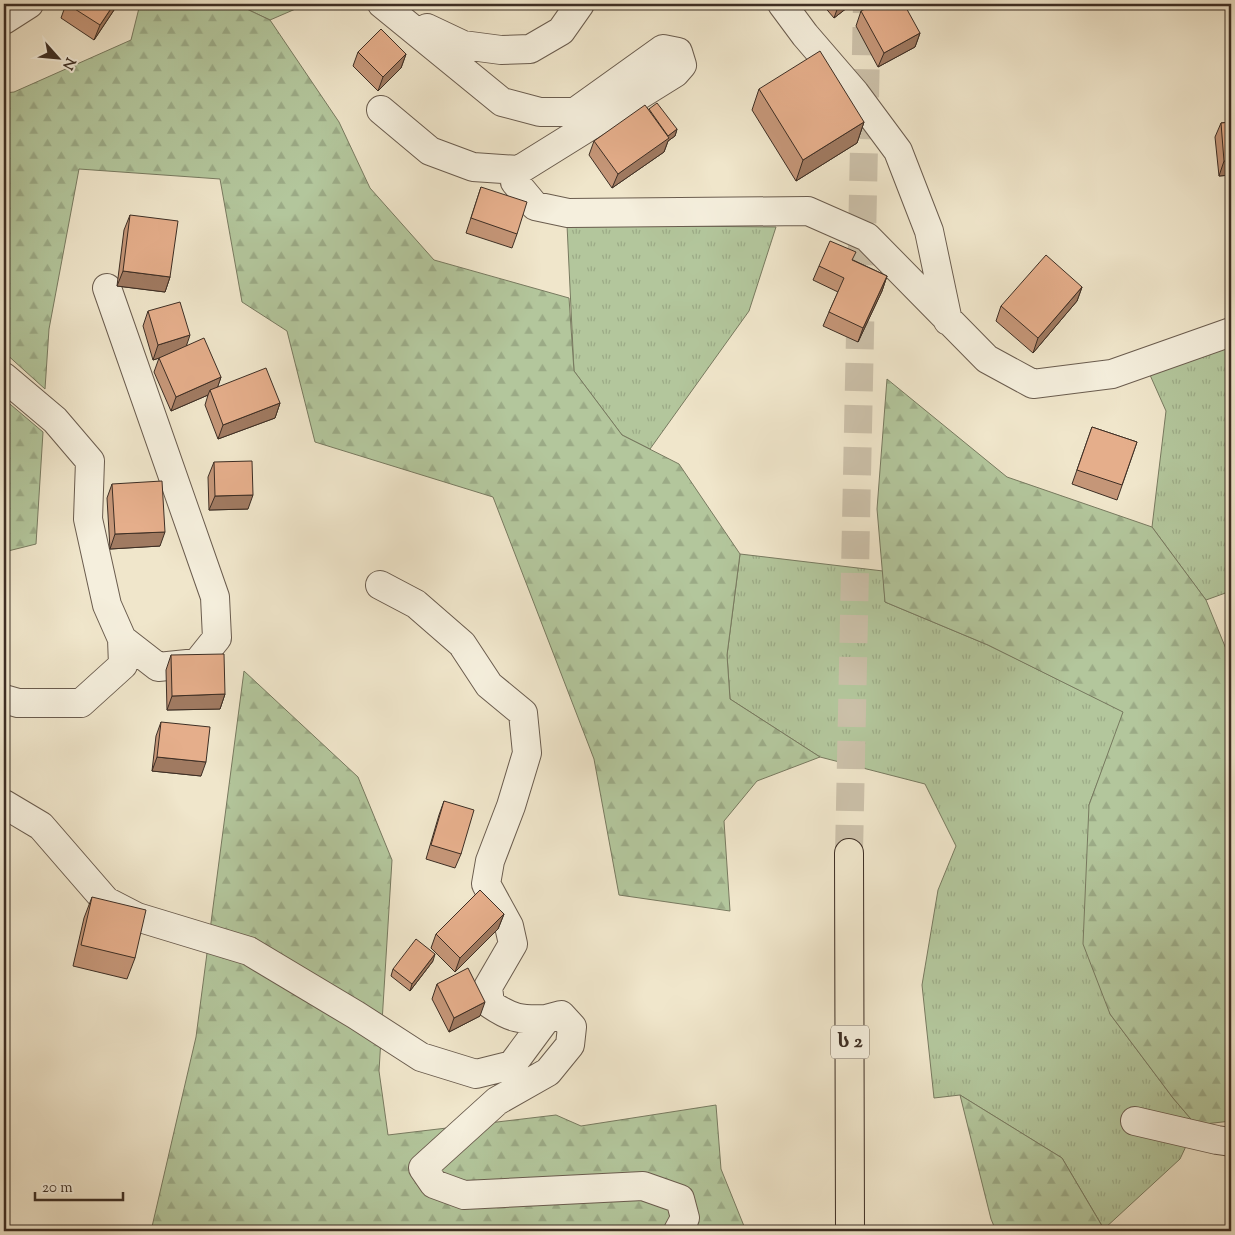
<svg xmlns="http://www.w3.org/2000/svg" width="1235" height="1235" viewBox="0 0 1235 1235" font-family="'Sorts Mill Goudy','Noto Serif Georgian',serif">
<defs>
<pattern id="grass-tufts" width="24" height="20" patternUnits="userSpaceOnUse" patternTransform="scale(1.25)"><rect width="24" height="20" fill="#b3c69c"/><path d="M3 7l-1-3M5 7V3M7 7l1-3M15 17l-1-3M17 17v-4M19 17l1-3" fill="none" stroke="#9baa86"/></pattern>
<pattern id="forest-firs" width="22" height="20" patternUnits="userSpaceOnUse" patternTransform="scale(1.25)"><rect width="22" height="20" fill="#b3c69c"/><path d="M5 1l3.5 6h-7zM16 11l3.5 6h-7z" fill="#9baa86"/></pattern>
</defs>
<rect width="100%" height="100%" fill="#f0e6cb"/>
<filter id="stains"><feTurbulence type="fractalNoise" baseFrequency=".004" numOctaves="4"/><feColorMatrix values="0 0 0 0 .2 0 0 0 0 .09 0 0 0 0 .02 0 0 0 .5 -.17"/></filter>
<radialGradient id="worn" r=".72"><stop offset=".6" stop-color="#630" stop-opacity="0"/><stop offset="1" stop-color="#630" stop-opacity=".3"/></radialGradient>
<!-- grass -->
<path fill="url(#grass-tufts)" stroke="#787a60" d="M 236,4 L 307,4 L 270,20 Z
M 567,225 L 776,227 L 749,311 L 650,449 L 622,435 L 574,371 Z
M 1231,326 L 1231,591 L 1206,600 L 1152,527 L 1166,411 L 1146,366 Z
M 740,554 L 883,571 L 885,602 L 988,645 L 1124,712 L 1089,805 L 1110,1014 L 1173,1098 L 1196,1125 L 1180,1159 L 1104,1229 L 1062,1158 L 960,1095 L 934,1098 L 922,985 L 938,890 L 956,846 L 925,784 L 820,757 L 730,699 L 727,655 Z"/>
<!-- forest -->
<path fill="url(#forest-firs)" stroke="#787a60" d="M 140,4 L 236,4 L 270,20 L 339,122 L 370,188 L 434,260 L 569,298 L 574,371 L 622,435 L 679,464 L 740,554 L 727,655 L 730,699 L 820,757 L 757,781 L 724,821 L 730,911 L 619,895 L 594,759 L 493,497 L 315,442 L 287,331 L 242,302 L 220,179 L 79,169 L 49,329 L 45,389 L 4,352 L 4,93 L 14,92 L 131,40 Z
M 887,379 L 1007,477 L 1152,527 L 1206,600 L 1231,661 L 1231,1121 L 1196,1125 L 1173,1098 L 1110,1014 L 1083,944 L 1089,805 L 1123,712 L 988,645 L 885,602 L 877,509 Z
M 4,399 L 43,432 L 36,544 L 4,552 Z
M 244,671 L 358,777 L 392,860 L 379,1071 L 388,1135 L 556,1115 L 581,1126 L 716,1105 L 721,1169 L 746,1231 L 151,1231 L 196,1037 Z
M 960,1095 L 1062,1158 L 1105,1231 L 996,1231 L 991,1219 Z"/>
<g fill="none" stroke-linecap="round" stroke-linejoin="round">
<!-- highway-tunnel -->
<path stroke="#ccc1aa" stroke-width="28" stroke-dasharray="28 14" stroke-linecap="butt" d="M 849,853 L 867,4"/>
<!-- minor casing -->
<g stroke="#6a5c4e" stroke-width="30">
<path id="minor" d="M 382,4 L 502,102 L 540,112 L 575,112 L 663,49 L 678,52 L 682,65 L 675,73 L 519,170 L 515,182 L 535,206 L 568,213 L 808,211 L 867,237 L 987,359 L 1033,384 L 1112,374 L 1231,332
M 782,4 L 805,35 L 855,93 L 898,151 L 929,231 L 948,321
M 4,20 L 29,4
M 427,28 L 463,45 L 501,50 L 530,49 L 561,31 L 580,4
M 381,110 L 430,151 L 473,167 L 519,170
M 107,288 L 215,597 L 217,638 L 197,663 L 158,667 L 122,639
M 4,377 L 55,420 L 90,461 L 88,519 L 107,605 L 122,639 L 123,665 L 81,703 L 18,703 L 4,699
M 380,585 L 416,604 L 462,644 L 489,685 L 523,713 L 527,753 L 511,806 L 490,861 L 486,884 L 509,926 L 513,944 L 488,987 L 490,1004 C 512,1019 521,1020 546,1019
M 4,804 L 41,826 L 106,901 L 137,917 L 249,951 L 356,1015 L 421,1057 L 476,1074 L 512,1065 L 546,1019 L 561,1015 L 572,1027 L 570,1045 L 548,1072 L 497,1101 L 423,1168 L 434,1184 L 464,1195 L 643,1186 L 680,1199 L 685,1218 L 678,1231
M 1135,1121 L 1217,1140 L 1231,1142"/>
</g>
<!-- highway casing -->
<g stroke="#3d2e24" stroke-width="30">
<path id="highway" d="M 849,853 L 850,1231"/>
</g>
<!-- minor -->
<use href="#minor" stroke="#f5efdd" stroke-width="28"/>
<!-- highway -->
<use href="#highway" stroke="#f0e6cb" stroke-width="28"/>
</g>
<!-- wall -->
<path fill="#c59678" stroke="#3d2e24" d="M 66,4 L 118,4 L 94,40 L 61,18 Z
M 822,4 L 852,4 L 834,18 Z
M 861,11 L 920,33 L 915,47 L 878,67 L 856,26 Z
M 358,52 L 406,54 L 401,68 L 378,91 L 353,66 Z
M 759,89 L 864,122 L 857,143 L 796,181 L 752,110 Z
M 649,109 L 677,129 L 675,136 L 668,141 L 664,152 L 612,188 L 589,155 L 594,141 Z
M 1231,122 L 1231,175 L 1219,176 L 1215,137 L 1221,123 Z
M 481,187 L 517,234 L 512,248 L 466,233 Z
M 130,215 L 170,277 L 165,292 L 117,286 L 124,230 Z
M 853,260 L 887,276 L 882,291 L 858,342 L 823,326 L 829,312 L 838,292 L 813,280 L 819,266 Z
M 1082,287 L 1077,301 L 1033,353 L 996,321 L 1001,306 Z
M 148,311 L 187,345 L 221,377 L 217,388 L 280,403 L 275,418 L 218,439 L 205,405 L 208,395 L 171,411 L 154,372 L 159,358 L 153,360 L 143,326 Z
M 1092,427 L 1137,442 L 1117,500 L 1072,484 Z
M 214,462 L 248,509 L 209,510 L 208,477 Z
M 112,484 L 160,546 L 110,549 L 107,498 Z
M 171,655 L 225,694 L 220,709 L 167,710 L 166,670 Z
M 161,722 L 201,776 L 152,771 L 156,736 Z
M 444,801 L 461,854 L 455,868 L 426,859 L 439,815 Z
M 92,897 L 135,958 L 127,979 L 73,966 L 84,918 Z
M 504,914 L 498,929 L 455,972 L 431,948 L 436,934 Z
M 433,961 L 410,991 L 391,976 L 393,969 Z
M 437,984 L 480,1016 L 449,1032 L 432,999 Z"/>
<!-- shaded-wall -->
<path fill="#a07a61" stroke="#3d2e24" d="M 114,4 L 118,4 L 94,40 L 100,25 Z
M 839,4 L 852,4 L 834,18 Z
M 920,33 L 915,47 L 878,67 L 884,53 Z
M 406,54 L 401,68 L 378,91 L 383,77 Z
M 864,122 L 857,143 L 796,181 L 803,160 Z
M 677,129 L 675,136 L 668,141 L 664,152 L 612,188 L 618,174 Z
M 1224,161 L 1231,161 L 1231,175 L 1219,176 Z
M 123,271 L 170,277 L 165,292 L 117,286 Z
M 887,276 L 882,291 L 858,342 L 863,328 Z
M 1082,287 L 1077,301 L 1033,353 L 1038,338 Z
M 190,335 L 185,350 L 153,360 L 158,345 Z
M 221,377 L 216,392 L 210,390 L 208,395 L 171,411 L 176,397 Z
M 280,403 L 275,418 L 218,439 L 223,425 Z
M 253,495 L 248,509 L 209,510 L 215,496 Z
M 165,532 L 160,546 L 110,549 L 115,534 Z
M 225,694 L 220,709 L 167,710 L 172,696 Z
M 157,757 L 206,762 L 201,776 L 152,771 Z
M 504,914 L 498,929 L 455,972 L 460,958 Z
M 435,954 L 433,961 L 410,991 L 412,984 Z
M 485,1002 L 480,1016 L 449,1032 L 454,1018 Z"/>
<!-- building -->
<path fill="#e5ae8b" stroke="#3d2e24" d="M 67,4 L 114,4 L 100,25 Z
M 875,4 L 904,4 L 920,33 L 884,53 L 861,11 Z
M 381,29 L 406,54 L 383,77 L 358,52 Z
M 820,51 L 864,122 L 803,160 L 759,89 Z
M 657,103 L 677,129 L 668,136 L 649,109 Z
M 645,105 L 669,138 L 618,174 L 594,141 Z
M 1231,122 L 1231,161 L 1224,161 L 1221,123 Z
M 481,187 L 527,202 L 517,234 L 471,218 Z
M 130,215 L 178,221 L 170,277 L 123,271 Z
M 830,241 L 856,252 L 852,260 L 887,276 L 863,328 L 829,312 L 844,278 L 819,266 Z
M 1046,255 L 1082,287 L 1038,338 L 1001,306 Z
M 180,302 L 190,335 L 158,345 L 148,311 Z
M 204,338 L 221,377 L 176,397 L 159,358 Z
M 266,368 L 280,403 L 223,425 L 210,390 Z
M 1092,427 L 1137,442 L 1122,485 L 1077,470 Z
M 252,461 L 253,495 L 215,496 L 214,462 Z
M 162,481 L 165,532 L 115,534 L 112,484 Z
M 224,654 L 225,694 L 172,696 L 171,655 Z
M 161,722 L 210,727 L 206,762 L 157,757 Z
M 444,801 L 474,810 L 461,854 L 431,845 Z
M 480,890 L 504,914 L 460,958 L 436,934 Z
M 92,897 L 146,910 L 135,958 L 81,945 Z
M 416,939 L 435,954 L 412,984 L 393,969 Z
M 468,968 L 485,1002 L 454,1018 L 437,984 Z"/>
<g text-anchor="middle" dominant-baseline="central" stroke-width="5" stroke-linejoin="round" paint-order="stroke">
<!-- shield labels -->
<rect fill="#f5efdd" stroke="#74685c" stroke-width="1" x="831" y="1025.5" width="38" height="33" rx="4"/>
<g font-size="19" font-weight="bold" fill="#3d2e24">
<text x="850" y="1042">ს 2</text>
</g>
</g>
<!-- margin -->
<rect width="1235" height="1235" fill="none" stroke="#f0e6cb" stroke-width="20"/>
<rect x="5" y="5" width="1225" height="1225" fill="none" stroke="#3d2e24" stroke-width="2.5"/>
<rect x="10" y="10" width="1215" height="1215" fill="none" stroke="#3d2e24"/>
<!-- north arrow -->
<g transform="translate(58 58) rotate(117)" stroke="#f5efdd" stroke-width="4" paint-order="stroke">
<path d="M0-4L9 19L0 12L-9 19Z" fill="#3d2e24"/>
<text y="-8" font-size="14" font-weight="bold" text-anchor="middle" fill="#3d2e24">N</text>
</g>
<!-- scale -->
<path d="M35 1192v8h88v-8" fill="none" stroke="#3d2e24" stroke-width="2.5"/>
<text x="42" y="1192" font-size="15" fill="#3d2e24" stroke="#f5efdd" stroke-width="4" paint-order="stroke">20 m</text>
<rect width="100%" height="100%" filter="url(#stains)"/>
<rect width="100%" height="100%" fill="url(#worn)"/>
</svg>
